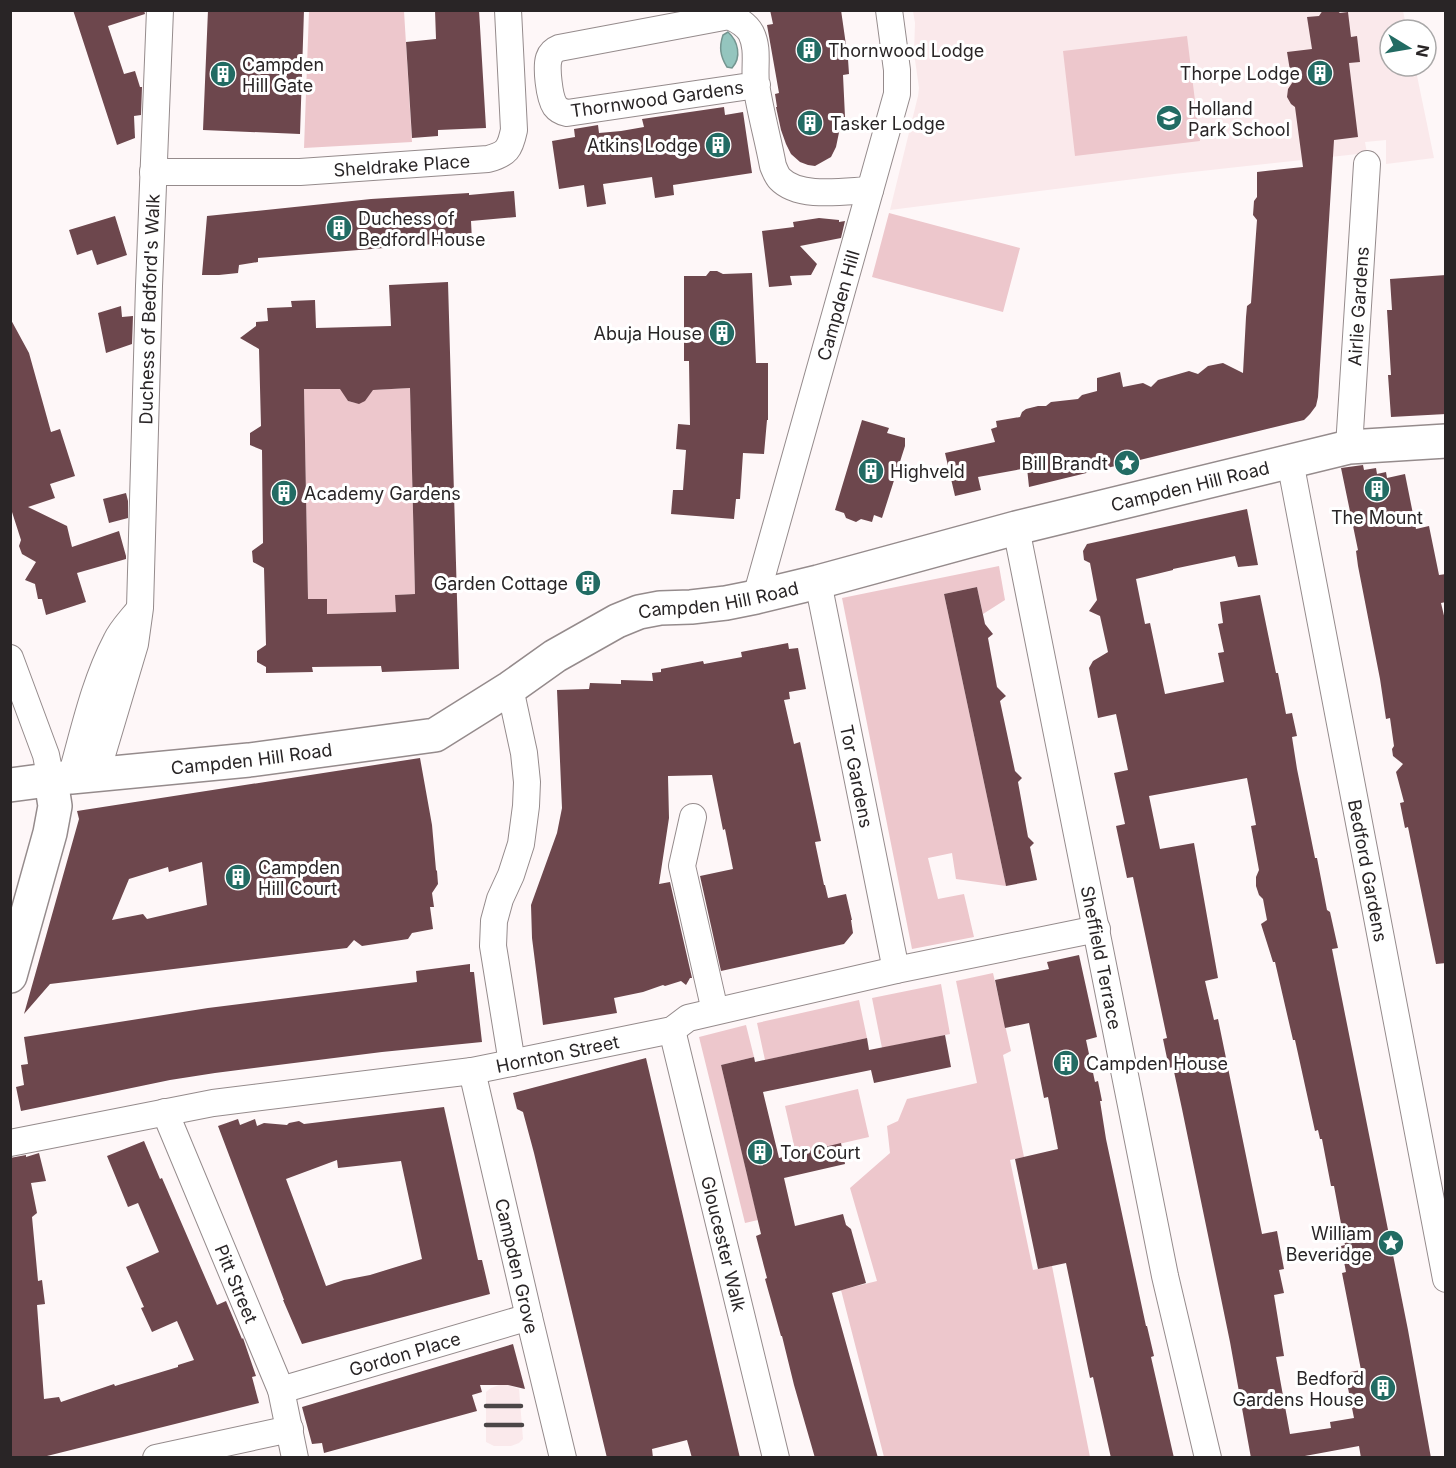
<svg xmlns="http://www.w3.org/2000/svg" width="1456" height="1468" viewBox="0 0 1456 1468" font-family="Inter,sans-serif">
<rect width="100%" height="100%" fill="#fef7f8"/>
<!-- built -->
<path fill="#fae9eb" d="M 913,11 L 1403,11 L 1407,30 L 1390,30 L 1390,66 L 1415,66 L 1434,158 L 1386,164 L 1386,140 L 1365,142 L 1367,153 L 1174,174 L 890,210 L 918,96 L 919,88 L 914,53 L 915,23 Z
M 499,1385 L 508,1385 L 519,1389 L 523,1439 L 519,1443 L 511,1446 L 494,1446 L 486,1442 L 486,1392 L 491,1388 Z"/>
<!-- green -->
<path fill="#edc7cc" d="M 309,11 L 404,11 L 412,142 L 304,148 Z
M 1187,36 L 1200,141 L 1075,156 L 1063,51 Z
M 889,213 L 1020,248 L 1003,312 L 872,277 Z
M 410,388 L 415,594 L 396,595 L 396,612 L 327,614 L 327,599 L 308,599 L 304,389 L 342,389 L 348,401 C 361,405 366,401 372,390 Z
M 999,566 L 1005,600 L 983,614 L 977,587 L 944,594 L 1006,886 L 956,879 L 952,853 L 928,858 L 938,899 L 964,894 L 974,937 L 912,949 L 842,598 Z
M 993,973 L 1011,1051 L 1003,1055 L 1024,1157 L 1010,1160 L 1033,1270 L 1052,1266 L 1090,1457 L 884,1457 L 841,1290 L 877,1281 L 850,1188 L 890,1153 L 887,1126 L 898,1121 L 907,1099 L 977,1083 L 956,981 Z
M 941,984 L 950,1034 L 882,1048 L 872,998 Z
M 859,1000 L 867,1038 L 765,1060 L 757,1023 Z
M 746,1025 L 754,1057 L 721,1065 L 758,1220 L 745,1223 L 699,1037 Z
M 858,1089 L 869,1137 L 796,1154 L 785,1106 Z"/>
<!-- water -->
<path fill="#94c5be" stroke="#749590" stroke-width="1.5" d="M 728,32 C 738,41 742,57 732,68 L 727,67 C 720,56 719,47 723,35 Z"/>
<!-- building -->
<path fill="#6d474d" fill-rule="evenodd" d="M 73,10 L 144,10 L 145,14 L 108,26 L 124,74 L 135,71 L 140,87 L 142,87 L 141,115 L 134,116 L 135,138 L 117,145 Z
M 208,10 L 304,10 L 300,134 L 203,130 Z
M 435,10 L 479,10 L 486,128 L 438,130 L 438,136 L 412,138 L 406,42 L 436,39 Z
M 770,10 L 841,10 L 848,59 L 849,74 L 843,75 L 845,117 L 842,118 L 836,147 L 831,157 L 815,166 L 808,165 L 800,162 L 791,154 L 786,144 L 781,130 L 776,107 L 777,107 L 775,94 L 779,93 L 767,25 L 773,24 Z
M 1323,10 L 1336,10 L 1340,13 L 1348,12 L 1351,37 L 1357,36 L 1360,62 L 1349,63 L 1358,137 L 1334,140 L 1318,397 L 1316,406 L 1310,414 L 1304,420 L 1029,487 L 1027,468 L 978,477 L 981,490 L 955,496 L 945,453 L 995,442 L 991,429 L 997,427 L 996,421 L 1020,417 L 1022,412 L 1026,409 L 1038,406 L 1046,406 L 1051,402 L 1078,399 L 1082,395 L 1097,391 L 1097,378 L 1120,372 L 1123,387 L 1143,383 L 1151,387 L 1158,380 L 1189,371 L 1198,374 L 1208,366 L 1223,363 L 1243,373 L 1246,317 L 1247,306 L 1251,303 L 1257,220 L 1253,215 L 1254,201 L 1257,197 L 1257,172 L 1303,167 L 1295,107 L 1291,104 L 1287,97 L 1288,89 L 1292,83 L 1287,52 L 1312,49 L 1307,17 L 1319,16 Z
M 724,107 L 725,115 L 743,112 L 752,173 L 673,185 L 674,195 L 655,198 L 652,177 L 603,184 L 606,204 L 587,207 L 584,185 L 559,189 L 552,141 L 575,137 L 574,129 L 598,125 L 599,133 L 621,131 L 644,127 L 642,119 Z
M 514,191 L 516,217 L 471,221 L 472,241 L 258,258 L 258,262 L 239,265 L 238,273 L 219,275 L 202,275 L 207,216 L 371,199 L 469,193 L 469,195 Z
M 115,216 L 127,255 L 97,265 L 92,250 L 77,255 L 69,230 Z
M 819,218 L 839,220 L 839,222 L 845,221 L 841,238 L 800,246 L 817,264 L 811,275 L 790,276 L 792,285 L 769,287 L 762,231 L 794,227 L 793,222 Z
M 710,271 L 717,271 L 723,274 L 752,273 L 756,363 L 768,363 L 768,420 L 767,420 L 764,454 L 743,453 L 740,499 L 736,499 L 734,519 L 671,514 L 673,490 L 683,490 L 686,450 L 676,449 L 678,424 L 690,425 L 689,361 L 684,361 L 684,276 L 706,276 Z
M 1446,275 L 1446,414 L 1391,417 L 1388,375 L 1391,375 L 1387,310 L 1392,310 L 1390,279 Z
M 448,282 L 459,669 L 382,672 L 381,666 L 312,667 L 313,672 L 266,673 L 266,667 L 257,662 L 257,651 L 266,645 L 264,568 L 253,562 L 252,551 L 263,543 L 262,450 L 250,445 L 250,433 L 261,426 L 259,349 L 240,338 L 256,326 L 256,322 L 268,321 L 267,308 L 292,307 L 291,301 L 315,300 L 316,328 L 391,326 L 389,285 ZM 410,388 L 415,594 L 395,595 L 396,612 L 327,614 L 327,599 L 308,599 L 304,389 L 340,389 L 348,401 L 359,404 L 365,401 L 373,390 Z
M 121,306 L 122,317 L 133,316 L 132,344 L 106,353 L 98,313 Z
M 10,318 L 29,353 L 51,432 L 60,429 L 75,476 L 50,484 L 55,498 L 28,507 L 67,526 L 72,547 L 119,531 L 126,556 L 126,559 L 77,573 L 86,602 L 46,615 L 42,599 L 38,599 L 35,584 L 25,580 L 36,562 L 22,554 L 19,546 L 21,540 L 12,512 L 10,512 Z
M 862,420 L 889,428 L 887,433 L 905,438 L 905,446 L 882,518 L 874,515 L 872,522 L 861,519 L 856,522 L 846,518 L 844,513 L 835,510 Z
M 1363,465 L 1364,470 L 1376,468 L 1377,474 L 1386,472 L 1387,478 L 1405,474 L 1416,529 L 1429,526 L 1439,575 L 1446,574 L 1446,602 L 1441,603 L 1446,624 L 1446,963 L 1436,964 L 1408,827 L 1405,828 L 1400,803 L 1404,802 L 1396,772 L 1403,764 L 1393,756 L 1392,749 L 1394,746 L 1390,718 L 1386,719 L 1380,679 L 1358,566 L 1356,551 L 1358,550 L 1341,468 Z
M 126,493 L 128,501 L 128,518 L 109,523 L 103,499 Z
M 1247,509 L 1258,565 L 1238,567 L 1235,556 L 1173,569 L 1173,570 L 1136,579 L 1145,624 L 1150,623 L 1165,694 L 1224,682 L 1218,653 L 1224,652 L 1218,624 L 1223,623 L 1220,602 L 1260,595 L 1276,673 L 1278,673 L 1286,714 L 1292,713 L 1297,736 L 1292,737 L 1297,769 L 1315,858 L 1317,858 L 1327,910 L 1330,912 L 1338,948 L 1332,949 L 1408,1330 L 1431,1458 L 1361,1458 L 1359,1446 L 1294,1458 L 1251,1458 L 1230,1342 L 1182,1109 L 1173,1067 L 1169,1068 L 1163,1039 L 1167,1038 L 1133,877 L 1127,878 L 1116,826 L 1125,824 L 1114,773 L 1128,770 L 1116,714 L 1098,718 L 1089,668 L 1093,661 L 1108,652 L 1100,616 L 1089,611 L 1097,600 L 1090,563 L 1084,560 L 1083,551 L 1087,544 ZM 1247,778 L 1256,825 L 1251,826 L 1259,870 L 1256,877 L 1256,886 L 1259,895 L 1263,899 L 1267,920 L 1261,924 L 1273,962 L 1275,962 L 1293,1040 L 1295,1040 L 1315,1131 L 1318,1130 L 1320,1139 L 1322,1139 L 1331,1186 L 1334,1186 L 1345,1245 L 1341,1246 L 1346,1272 L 1342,1273 L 1361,1370 L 1345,1373 L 1354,1418 L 1330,1422 L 1331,1428 L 1290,1434 L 1276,1357 L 1284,1356 L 1274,1295 L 1284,1293 L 1279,1270 L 1284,1269 L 1277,1231 L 1262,1234 L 1218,1019 L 1214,1020 L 1205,981 L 1218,978 L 1194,843 L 1160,849 L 1149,796 Z
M 977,587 L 985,624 L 993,634 L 988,638 L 997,687 L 1006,696 L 1000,701 L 1015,771 L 1022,778 L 1018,782 L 1028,837 L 1034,843 L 1030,847 L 1037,880 L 1006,886 L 944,594 Z
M 788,643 L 789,649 L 798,648 L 806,689 L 789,692 L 790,699 L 784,700 L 794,744 L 800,742 L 821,841 L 815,842 L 824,885 L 825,885 L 828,898 L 846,894 L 852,920 L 851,920 L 853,933 L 844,944 L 721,971 L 700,876 L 733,869 L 725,829 L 723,830 L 712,775 L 668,776 L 669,818 L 659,884 L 670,882 L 692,978 L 690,978 L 686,985 L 681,981 L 665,986 L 663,985 L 643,992 L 614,998 L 617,1013 L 543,1025 L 532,938 L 531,905 L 557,833 L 562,808 L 557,690 L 589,689 L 590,683 L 621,684 L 621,680 L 653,681 L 652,673 L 661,672 L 661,669 L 703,661 L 704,664 L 742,657 L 741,652 Z
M 420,758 L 432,825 L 436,870 L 437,871 L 438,884 L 432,893 L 434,907 L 430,907 L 433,929 L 412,933 L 408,939 L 362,946 L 354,940 L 347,948 L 50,984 L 24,1014 L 79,819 L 77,811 ZM 202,862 L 207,905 L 147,919 L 143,914 L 112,920 L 129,879 L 168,867 L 169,872 Z
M 1079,955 L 1097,1037 L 1086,1040 L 1095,1082 L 1098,1081 L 1102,1101 L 1100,1101 L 1106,1139 L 1146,1326 L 1147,1326 L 1154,1356 L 1151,1357 L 1174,1458 L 1111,1458 L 1093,1377 L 1090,1378 L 1066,1263 L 1038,1269 L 1015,1159 L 1058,1149 L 1048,1097 L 1044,1098 L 1029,1023 L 1005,1028 L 995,980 L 1049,969 L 1047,962 Z
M 470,964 L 470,972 L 474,972 L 482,1042 L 382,1052 L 215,1073 L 170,1080 L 21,1111 L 16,1087 L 24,1085 L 21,1065 L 28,1064 L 24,1037 L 208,1008 L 417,982 L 416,971 Z
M 945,1035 L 951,1067 L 874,1083 L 871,1070 L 763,1092 L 779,1158 L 841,1143 L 845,1164 L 784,1178 L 795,1226 L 843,1214 L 846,1225 L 851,1229 L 866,1283 L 832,1293 L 878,1458 L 815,1458 L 794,1385 L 782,1336 L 781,1336 L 765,1279 L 767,1278 L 756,1236 L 761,1234 L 721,1065 L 754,1057 L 755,1062 L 867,1038 L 869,1050 Z
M 646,1058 L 687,1233 L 740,1458 L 692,1458 L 687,1440 L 652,1449 L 653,1458 L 607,1458 L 534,1153 L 523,1112 L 517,1109 L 513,1093 Z
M 444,1107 L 478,1260 L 482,1260 L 490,1294 L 302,1344 L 283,1300 L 284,1300 L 218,1126 L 238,1119 L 240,1125 L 255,1119 L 257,1126 L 264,1123 L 287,1125 L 289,1123 L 299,1121 L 304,1124 ZM 337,1160 L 338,1168 L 401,1161 L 422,1259 L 370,1275 L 344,1280 L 326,1286 L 286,1179 Z
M 144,1141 L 160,1179 L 162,1178 L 217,1305 L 226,1301 L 242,1339 L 243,1338 L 256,1376 L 252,1377 L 259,1403 L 39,1458 L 10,1458 L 10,1158 L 26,1155 L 26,1157 L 39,1153 L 46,1181 L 31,1183 L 37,1213 L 32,1217 L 38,1281 L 42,1280 L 45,1304 L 37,1305 L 44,1399 L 59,1397 L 61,1402 L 114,1384 L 115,1386 L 178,1367 L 178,1365 L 194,1360 L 177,1321 L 152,1332 L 141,1308 L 144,1307 L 126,1267 L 159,1252 L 138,1203 L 128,1207 L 107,1156 Z
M 513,1344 L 525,1389 L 508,1385 L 480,1385 L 482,1392 L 472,1395 L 477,1411 L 324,1453 L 322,1443 L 312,1444 L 302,1407 Z"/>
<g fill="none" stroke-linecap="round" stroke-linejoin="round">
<!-- minor casing -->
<g stroke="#958b8c" stroke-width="28">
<g id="minor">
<path d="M 757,85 L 567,113 C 562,112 558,110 555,106 C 549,97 546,67 549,58 C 551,52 554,50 559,48 L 729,16 C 738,20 746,24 751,33 C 759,49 754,66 756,84 C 760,111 768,139 773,166 C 775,171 777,176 780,179 C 799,199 845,191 870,190"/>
<path id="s1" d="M 153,172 L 300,172 L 488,159 C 507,154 510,149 514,130 L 508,10"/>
<path id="s2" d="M 1349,447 L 1367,164"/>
<path id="s3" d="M 1290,461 L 1446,1279"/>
<path id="s4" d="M 1016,528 L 1165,1276 L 1208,1458"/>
<path id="s5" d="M 818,582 L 896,970"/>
<path id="s6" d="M 756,597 L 897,94 L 897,70 L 889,10"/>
<path d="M 10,658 L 46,755 L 51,780"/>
<path d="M 510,688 L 524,753 L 527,782 L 526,806 L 521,844 L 511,875 L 500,899 L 494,921 L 493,946 L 512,1063"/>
<path id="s7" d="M 96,775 L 135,644 L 140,608 L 149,286 L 160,10"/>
<path d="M 71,777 C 84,731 94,683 116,641 C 121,630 131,620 138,611"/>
<path d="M 693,817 L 682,866 L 715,1011"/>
<path id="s8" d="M 672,1030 L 776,1458"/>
<path id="s9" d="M 472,1071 L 529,1317 L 563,1458"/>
<path id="s10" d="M 165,1112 L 281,1390 L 295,1458"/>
<path id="s11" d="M 10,1143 L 213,1103 L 472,1071 L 672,1030 L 688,1018 L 896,970 L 1097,929"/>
<path id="s12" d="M 281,1390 L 529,1317"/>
<path d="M 156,1458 L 290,1429"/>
</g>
</g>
<!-- tertiary casing -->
<g stroke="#958b8c" stroke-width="36">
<g id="tertiary">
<path id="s13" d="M 10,785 L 71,777 L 249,760 L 435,735 L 510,688 L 555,656 L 617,621 L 639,612 L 660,608 L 691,607 L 726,603 L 756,597 L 818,582 L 1016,528 L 1349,447 L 1446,441"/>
<path d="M 10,976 L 50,833 L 55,806 L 51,780"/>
</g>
</g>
<!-- minor -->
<use href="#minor" stroke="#fff" stroke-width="26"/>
<!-- tertiary -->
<use href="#tertiary" stroke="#fff" stroke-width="33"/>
<!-- rail -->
<path stroke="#4b4647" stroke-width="4.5" d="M 486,1406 L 521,1406
M 486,1425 L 522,1425"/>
</g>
<!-- icons -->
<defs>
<g id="building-disc" transform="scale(1.35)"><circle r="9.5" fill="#226b63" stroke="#fff"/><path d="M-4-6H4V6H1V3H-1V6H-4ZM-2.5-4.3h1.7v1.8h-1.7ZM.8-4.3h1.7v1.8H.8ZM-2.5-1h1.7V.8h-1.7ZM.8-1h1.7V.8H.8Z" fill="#fff"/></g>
<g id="school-disc" transform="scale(1.35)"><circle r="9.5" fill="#226b63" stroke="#fff"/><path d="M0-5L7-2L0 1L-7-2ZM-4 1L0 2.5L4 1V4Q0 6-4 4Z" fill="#fff"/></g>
<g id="sight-disc" transform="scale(1.35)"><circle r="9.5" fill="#226b63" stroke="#fff"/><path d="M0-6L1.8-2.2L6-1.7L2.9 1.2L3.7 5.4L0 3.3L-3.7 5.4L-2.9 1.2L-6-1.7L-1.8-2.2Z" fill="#fff"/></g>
</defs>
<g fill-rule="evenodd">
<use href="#building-disc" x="809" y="50"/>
<use href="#building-disc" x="1320" y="73"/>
<use href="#building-disc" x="223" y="74"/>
<use href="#school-disc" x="1169" y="118"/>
<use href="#building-disc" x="810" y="123"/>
<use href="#building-disc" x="718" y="145"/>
<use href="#building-disc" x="339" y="228"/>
<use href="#building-disc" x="722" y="333"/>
<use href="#sight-disc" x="1127" y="463"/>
<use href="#building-disc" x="871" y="471"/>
<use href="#building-disc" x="1377" y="489"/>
<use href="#building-disc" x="284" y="493"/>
<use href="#building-disc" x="588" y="583"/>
<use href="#building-disc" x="238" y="877"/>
<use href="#building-disc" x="1066" y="1063"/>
<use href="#building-disc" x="760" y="1152"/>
<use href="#sight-disc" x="1391" y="1243"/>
<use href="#building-disc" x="1383" y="1388"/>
</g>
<g text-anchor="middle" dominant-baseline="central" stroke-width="6" stroke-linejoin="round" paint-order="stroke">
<!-- poi labels -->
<g font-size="18" fill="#292526" stroke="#fff" text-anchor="start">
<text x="828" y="50">Thornwood Lodge</text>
<text x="242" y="64">Campden<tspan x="242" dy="21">Hill Gate</tspan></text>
<text x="1300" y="73" text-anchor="end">Thorpe Lodge</text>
<text x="1188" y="108">Holland<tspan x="1188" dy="21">Park School</tspan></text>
<text x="830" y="123">Tasker Lodge</text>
<text x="698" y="145" text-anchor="end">Atkins Lodge</text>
<text x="358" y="218">Duchess of<tspan x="358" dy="21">Bedford House</tspan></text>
<text x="702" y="333" text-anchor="end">Abuja House</text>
<text x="1108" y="463" text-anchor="end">Bill Brandt</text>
<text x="890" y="471">Highveld</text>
<text x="304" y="493">Academy Gardens</text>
<text x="1377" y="517" text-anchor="middle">The Mount</text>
<text x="568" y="583" text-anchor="end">Garden Cottage</text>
<text x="258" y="867">Campden<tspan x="258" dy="21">Hill Court</tspan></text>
<text x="1086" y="1063">Campden House</text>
<text x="780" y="1152">Tor Court</text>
<text x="1372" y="1233" text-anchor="end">William<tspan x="1372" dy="21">Beveridge</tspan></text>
<text x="1364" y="1378" text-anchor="end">Bedford<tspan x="1364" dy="21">Gardens House</tspan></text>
</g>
<!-- street labels -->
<g font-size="18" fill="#292526" stroke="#fff">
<text transform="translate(657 99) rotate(-8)">Thornwood Gardens</text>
<text stroke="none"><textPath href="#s1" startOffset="249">Sheldrake Place</textPath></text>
<text stroke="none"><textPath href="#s6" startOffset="303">Campden Hill</textPath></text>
<text stroke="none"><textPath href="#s2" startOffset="141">Airlie Gardens</textPath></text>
<text stroke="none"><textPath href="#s7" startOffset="472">Duchess of Bedford's Walk</textPath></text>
<text stroke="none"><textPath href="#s13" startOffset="1233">Campden Hill Road</textPath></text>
<text stroke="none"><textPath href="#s13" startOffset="747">Campden Hill Road</textPath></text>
<text stroke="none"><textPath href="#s13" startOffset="243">Campden Hill Road</textPath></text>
<text stroke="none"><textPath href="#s5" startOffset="198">Tor Gardens</textPath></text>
<text stroke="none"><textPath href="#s3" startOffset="417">Bedford Gardens</textPath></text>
<text stroke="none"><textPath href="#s4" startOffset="438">Sheffield Terrace</textPath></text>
<text stroke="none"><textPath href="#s11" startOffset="555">Hornton Street</textPath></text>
<text stroke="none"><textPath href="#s8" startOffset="220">Gloucester Walk</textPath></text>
<text stroke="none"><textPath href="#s9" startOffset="200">Campden Grove</textPath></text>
<text stroke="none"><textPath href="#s10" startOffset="186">Pitt Street</textPath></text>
<text stroke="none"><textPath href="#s12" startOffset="129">Gordon Place</textPath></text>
</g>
</g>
<!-- border -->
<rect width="1456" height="1468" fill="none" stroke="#292526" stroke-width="24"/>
<!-- north arrow -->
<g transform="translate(1408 48) rotate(101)"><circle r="28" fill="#ffffff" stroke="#a9a8a8" stroke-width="1.5"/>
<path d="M0-4.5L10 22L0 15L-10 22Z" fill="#226b63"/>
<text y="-9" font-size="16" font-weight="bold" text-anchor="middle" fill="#292526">N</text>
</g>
</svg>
